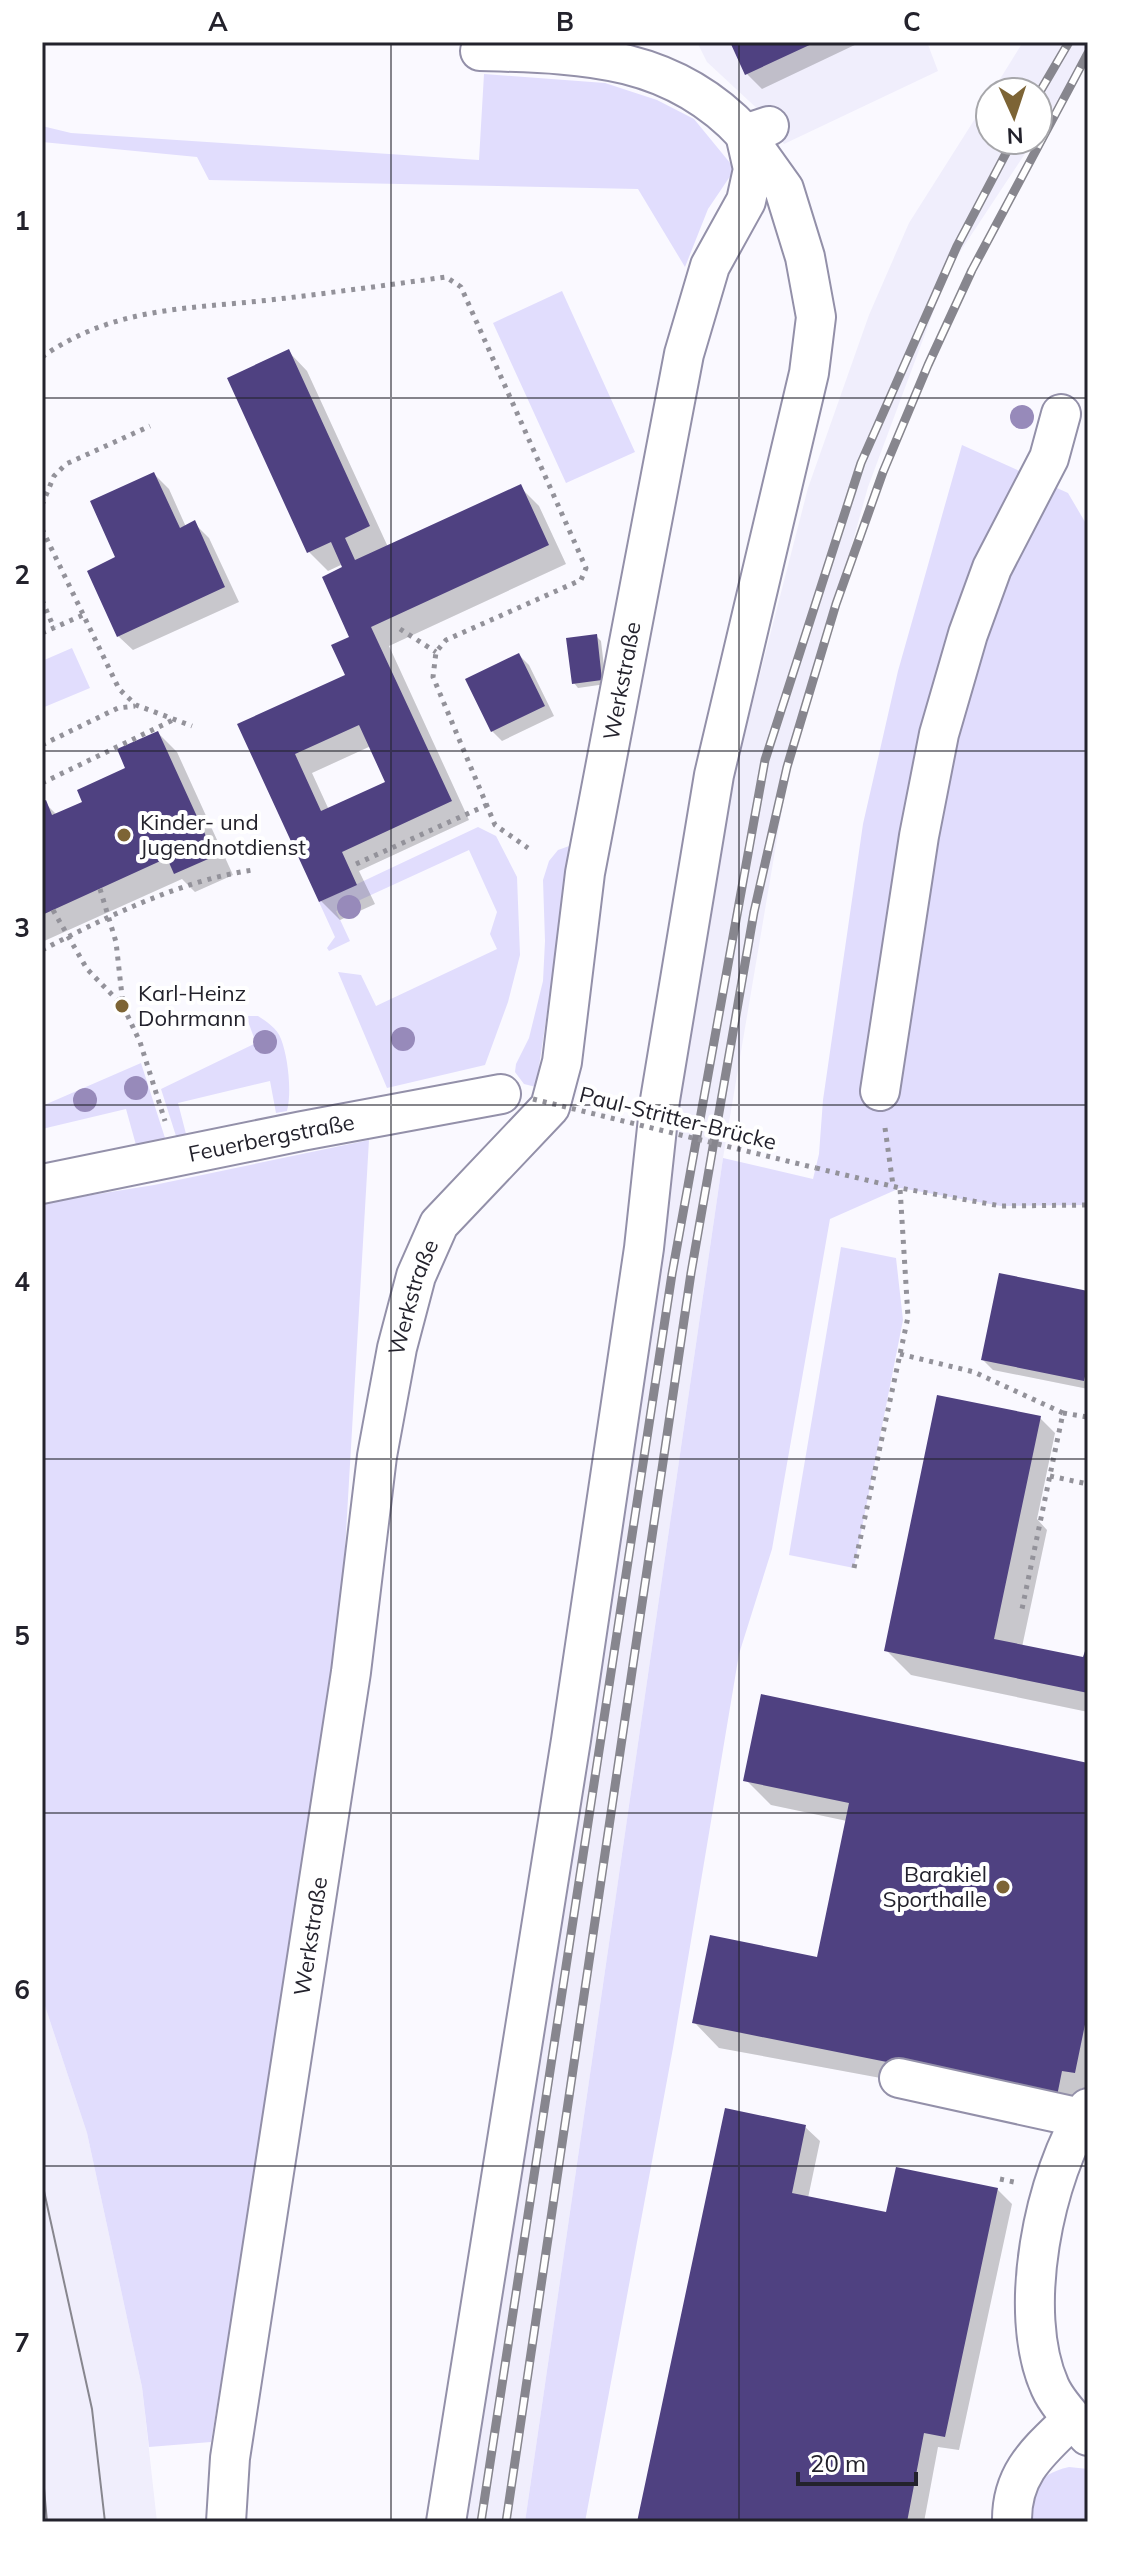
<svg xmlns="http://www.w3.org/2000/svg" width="1130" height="2564" viewBox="0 0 1130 2564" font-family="Mulish,sans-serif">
<rect width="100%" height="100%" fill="#faf9ff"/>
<!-- built -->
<path fill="#f0eefc" d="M 697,42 L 927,42 L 938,71 L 784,144 L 763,114 L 707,62 Z
M 1023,42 L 1088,42 L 1088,58 L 1038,134 L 1038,92 L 992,92 Z
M 990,95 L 990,140 L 1034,140 L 950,267 L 868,487 L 788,774 L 723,1158 L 525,2522 L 463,2522 L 502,2295 L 605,1639 L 663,1245 L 672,1138 L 735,771 L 808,488 L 869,315 L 909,223 Z
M 42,1997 L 87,2133 L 142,2387 L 157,2522 L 42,2522 Z"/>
<!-- green -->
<path fill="#e1ddfd" d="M 484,74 L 605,83 L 657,100 L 694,119 L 735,169 L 708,209 L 685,267 L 638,189 L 209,180 L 197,157 L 42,142 L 42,126 L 71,133 L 479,160 Z
M 562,291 L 635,452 L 566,483 L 493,323 Z
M 962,445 L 1068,493 L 1088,527 L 1088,1205 L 1001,1206 L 900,1188 L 830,1219 L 772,1549 L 739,1654 L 673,2048 L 585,2522 L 525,2522 L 723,1158 L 813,1179 L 819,1154 L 823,1100 L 863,824 L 898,671 Z
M 72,648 L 90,688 L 42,708 L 42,661 Z
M 478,827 L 496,836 L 517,877 L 520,955 L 508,1002 L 485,1065 L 387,1088 L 338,972 L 361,975 L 376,1006 L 497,949 L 490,934 L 497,912 L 469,850 L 336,911 L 350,941 L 329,951 L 327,948 L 335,937 L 319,902 Z
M 572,845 L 536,1087 L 524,1084 L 515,1072 L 516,1064 L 529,1038 L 543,981 L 545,941 L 543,880 L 549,861 L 558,850 Z
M 246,1016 L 258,1016 C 267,1022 277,1028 281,1039 C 288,1057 292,1092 287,1111 L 276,1113 L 270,1081 L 178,1103 L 186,1134 L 176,1136 L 161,1089 L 256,1043 Z
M 141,1063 L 165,1138 L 136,1145 L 126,1109 L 42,1129 L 42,1106 Z
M 369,1140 L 338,1669 L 211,2442 L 149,2447 L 142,2387 L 87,2133 L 42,1997 L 42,1203 L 154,1185 Z
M 841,1247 L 896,1258 L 903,1320 L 854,1568 L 789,1555 Z
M 1069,2467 L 1088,2469 L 1088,2522 L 1028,2522 C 1034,2491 1034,2475 1069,2467 Z"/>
<!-- shadow -->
<path fill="#0003" fill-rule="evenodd" d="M 732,42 L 861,42 L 762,89 L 747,74 Z
M 289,352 L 307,371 L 388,547 L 520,487 L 539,506 L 566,564 L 389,646 L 469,820 L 359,871 L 375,904 L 340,920 L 321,901 L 240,725 L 347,676 L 352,638 L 345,568 L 343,564 L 328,571 L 309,552 ZM 371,746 L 388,783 L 329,810 L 312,773 Z
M 154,474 L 169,489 L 186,527 L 194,523 L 209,538 L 239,602 L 133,650 L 118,636 L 118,558 Z
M 596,636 L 601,641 L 606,684 L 578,688 L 574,683 Z
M 519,655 L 529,665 L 554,716 L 502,741 L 492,731 Z
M 158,733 L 177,752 L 233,875 L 195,892 L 182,879 L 42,942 L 42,804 L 45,803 L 57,815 L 85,802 L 128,769 Z
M 1088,1293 L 1088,1389 L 993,1370 L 983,1360 Z
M 1040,1418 L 1055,1433 L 1037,1519 L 1047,1530 L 1022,1647 L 1085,1660 L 1088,1645 L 1088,1712 L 911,1675 L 886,1650 Z
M 1088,1765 L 1088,2090 L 1081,2088 L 1075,2114 L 719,2048 L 694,2022 L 819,1960 L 847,1821 L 771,1805 L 746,1780 Z
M 805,2127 L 820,2141 L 808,2198 L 888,2215 L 997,2189 L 1012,2204 L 959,2450 L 938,2447 L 924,2522 L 639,2522 Z"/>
<!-- building -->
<path fill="#4f4181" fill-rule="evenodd" d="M 730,42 L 816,42 L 745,75 Z
M 289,349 L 370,526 L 345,538 L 355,560 L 521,484 L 549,545 L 371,627 L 452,801 L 342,852 L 357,885 L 319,902 L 237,724 L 345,675 L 331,645 L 349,637 L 322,577 L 342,567 L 331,542 L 307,553 L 227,378 ZM 359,725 L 385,782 L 321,811 L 295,754 Z
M 154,472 L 180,528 L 195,520 L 225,587 L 117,637 L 87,571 L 115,557 L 90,501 Z
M 597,634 L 602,680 L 572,684 L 566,638 Z
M 519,653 L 545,706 L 491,732 L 465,679 Z
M 158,731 L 215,856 L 174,874 L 167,858 L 42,915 L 42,802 L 46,800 L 52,815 L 82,802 L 77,790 L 125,768 L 117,749 Z
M 999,1273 L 1088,1291 L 1088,1363 L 1084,1381 L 981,1360 Z
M 937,1395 L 1041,1416 L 994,1639 L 1083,1657 L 1088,1642 L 1088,1693 L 884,1651 Z
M 761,1694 L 1088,1763 L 1088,2010 L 1075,2073 L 1062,2071 L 1057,2096 L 692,2023 L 710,1935 L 817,1957 L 849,1803 L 743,1781 Z
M 725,2108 L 806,2125 L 792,2193 L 886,2212 L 896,2167 L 998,2188 L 945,2437 L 924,2433 L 907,2522 L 637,2522 Z"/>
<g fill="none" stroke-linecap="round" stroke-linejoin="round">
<!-- minor casing -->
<g stroke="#9390a9" stroke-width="42">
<g id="minor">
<path d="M 480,51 C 581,54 671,54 745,134 L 769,126"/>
<path d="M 880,1091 L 919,836 L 939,734 L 968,634 L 992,568 L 1049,458 L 1061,414"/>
<path id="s1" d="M 42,1184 L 302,1131 L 501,1094"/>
<path d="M 899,2078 L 1081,2118"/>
<path d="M 1088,2108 C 1044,2175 1016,2312 1050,2387 C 1058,2405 1075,2421 1088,2436"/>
<path id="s2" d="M 226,2522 L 230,2458 L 351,1672 L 377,1456 L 397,1348 L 416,1276 L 439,1224 L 550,1107 L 562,1062 L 585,873 L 684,354 L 710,266 L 746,201 L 753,169 L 745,134"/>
<path d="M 446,2522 L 571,1740 L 644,1248 L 660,1100 L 714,775 L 809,373 L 816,317 L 805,257 L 784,189 L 749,140"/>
<path d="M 1012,2522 C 1011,2473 1039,2451 1072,2419"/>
</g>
</g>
<!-- path -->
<path stroke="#93929a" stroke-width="5" stroke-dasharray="4 6" stroke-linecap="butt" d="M 42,357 C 113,307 187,309 270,300 C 329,293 388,285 446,277 L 461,287 L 586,568 L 581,580 L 446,640 L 436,652 L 433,677 L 495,825 L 528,848
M 42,505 L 54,476 L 66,464 L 150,426
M 42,529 L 119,689 L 136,705 L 192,726
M 42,600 L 54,628
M 400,629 L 436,652
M 42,633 L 83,615
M 42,745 L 118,708 L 135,706
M 42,783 L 173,720
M 356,864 L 487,805
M 100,889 L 116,942 L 123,1005
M 53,910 L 87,969 L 123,1006 L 140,1042 L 165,1121
M 42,950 C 106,917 182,880 253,870
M 885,1128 L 893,1185
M 816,1168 L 900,1188 L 1001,1206 L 1088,1205
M 900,1354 L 974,1372 L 1063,1413 L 1022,1609
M 1063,1413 L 1087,1417 L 1088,1411
M 1050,1476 L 1088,1484
M 854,1568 L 908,1317 L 900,1188
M 1000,2179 L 1014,2182"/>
<!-- minor -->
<use href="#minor" stroke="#fff" stroke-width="38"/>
<!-- tram -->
<path stroke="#87868e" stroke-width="2" d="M 42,2182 L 92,2409 L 105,2522
M 42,2466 L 47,2522"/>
<!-- rail casing -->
<g stroke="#87868e" stroke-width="9">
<path id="rail" d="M 1038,95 L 1069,42
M 481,2522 L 672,1274 L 765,760 L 861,463 L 957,246 L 1013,140
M 506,2522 L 691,1273 L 754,912 L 787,767 L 836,604 L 883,472 L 928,365 L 972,270 L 1088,53"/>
</g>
<!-- rail -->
<use href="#rail" stroke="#fff" stroke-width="6" stroke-dasharray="18" stroke-linecap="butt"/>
<!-- path-bridge -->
<path stroke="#93929a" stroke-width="5" stroke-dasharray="4 6" stroke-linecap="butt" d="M 533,1099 L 816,1168"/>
</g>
<!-- trees -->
<g fill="#978aba">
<circle cx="1022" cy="417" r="12"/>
<circle cx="349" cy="907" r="12"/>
<circle cx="403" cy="1039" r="12"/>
<circle cx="265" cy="1042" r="12"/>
<circle cx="136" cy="1088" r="12"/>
<circle cx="85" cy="1100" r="12"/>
</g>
<!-- grid -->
<path fill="none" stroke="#23222c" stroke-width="2" stroke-opacity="0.55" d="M 391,42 L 391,2522M 739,42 L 739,2522M 42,398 L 1088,398M 42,751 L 1088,751M 42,1105 L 1088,1105M 42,1459 L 1088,1459M 42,1813 L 1088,1813M 42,2166 L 1088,2166"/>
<!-- markers -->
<g fill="#7d6435" stroke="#fff" stroke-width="3">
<circle cx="124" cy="835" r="8"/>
<circle cx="122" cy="1006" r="8"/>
<circle cx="1003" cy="1887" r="8"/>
</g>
<g text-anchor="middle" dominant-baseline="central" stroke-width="8" stroke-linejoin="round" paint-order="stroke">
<!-- street labels -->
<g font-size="22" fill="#23222c" stroke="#fff">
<text stroke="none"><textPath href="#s2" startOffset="1912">Werkstraße</textPath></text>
<text transform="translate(678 1118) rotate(14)">Paul-Stritter-Brücke</text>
<text stroke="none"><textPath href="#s1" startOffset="234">Feuerbergstraße</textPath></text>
<text stroke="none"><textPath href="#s2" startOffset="1240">Werkstraße</textPath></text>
<text stroke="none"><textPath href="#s2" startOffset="592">Werkstraße</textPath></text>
</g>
<!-- poi labels -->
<g font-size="22" fill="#23222c" stroke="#fff" text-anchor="start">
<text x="140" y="822">Kinder- und<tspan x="140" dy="25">Jugendnotdienst</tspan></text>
<text x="138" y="993">Karl-Heinz<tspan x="138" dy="25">Dohrmann</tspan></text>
<text x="987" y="1874" text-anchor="end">Barakiel<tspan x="987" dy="25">Sporthalle</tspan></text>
</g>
</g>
<!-- border -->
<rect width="1130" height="2564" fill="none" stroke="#ffffff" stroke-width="88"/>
<!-- north arrow -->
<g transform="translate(1014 116) rotate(177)"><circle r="38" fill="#ffffff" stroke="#a7a7ab" stroke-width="2"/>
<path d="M0-6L14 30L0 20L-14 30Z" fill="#7d6435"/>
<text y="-12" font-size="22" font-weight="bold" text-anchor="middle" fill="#23222c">N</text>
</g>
<!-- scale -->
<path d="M798 2472v12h118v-12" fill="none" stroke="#23222c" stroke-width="4"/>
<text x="810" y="2472" font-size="24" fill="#23222c" stroke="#ffffff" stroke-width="6" paint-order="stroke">20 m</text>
<rect x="44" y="44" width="1042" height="2476" fill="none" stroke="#23222c" stroke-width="3"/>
<g font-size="26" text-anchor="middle" font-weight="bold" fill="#23222c">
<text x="218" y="31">A</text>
<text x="565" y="31">B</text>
<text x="912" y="31">C</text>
<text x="22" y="230">1</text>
<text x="22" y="584">2</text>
<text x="22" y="937">3</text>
<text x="22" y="1291">4</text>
<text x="22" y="1645">5</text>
<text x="22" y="1999">6</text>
<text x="22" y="2352">7</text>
</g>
</svg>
